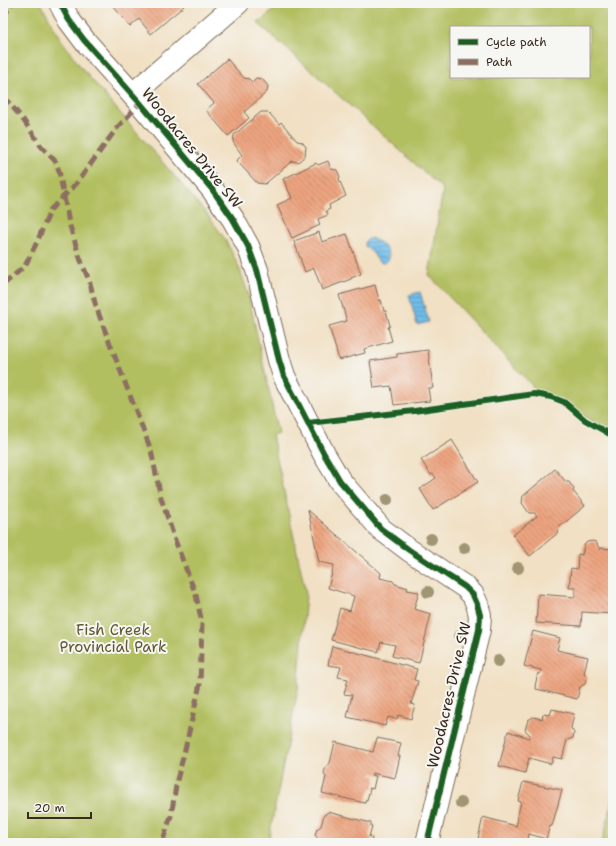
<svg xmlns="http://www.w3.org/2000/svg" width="616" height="846" viewBox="0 0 616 846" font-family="'Shantell Sans',sans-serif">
<defs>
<pattern id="water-rules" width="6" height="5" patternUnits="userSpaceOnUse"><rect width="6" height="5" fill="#70bdea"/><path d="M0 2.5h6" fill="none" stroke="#5d9abd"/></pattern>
<pattern id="building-back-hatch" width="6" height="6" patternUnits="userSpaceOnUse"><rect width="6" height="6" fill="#eda480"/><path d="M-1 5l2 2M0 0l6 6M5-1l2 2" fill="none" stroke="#c18668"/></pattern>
</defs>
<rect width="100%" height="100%" fill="#f6f6f2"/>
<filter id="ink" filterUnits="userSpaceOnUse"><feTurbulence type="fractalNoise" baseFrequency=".025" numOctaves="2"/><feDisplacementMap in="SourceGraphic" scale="8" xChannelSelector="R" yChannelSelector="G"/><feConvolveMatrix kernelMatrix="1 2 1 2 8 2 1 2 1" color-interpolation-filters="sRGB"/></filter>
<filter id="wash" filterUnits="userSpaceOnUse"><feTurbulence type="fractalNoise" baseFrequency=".012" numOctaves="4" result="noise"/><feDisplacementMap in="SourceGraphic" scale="16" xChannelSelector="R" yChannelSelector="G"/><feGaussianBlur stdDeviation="0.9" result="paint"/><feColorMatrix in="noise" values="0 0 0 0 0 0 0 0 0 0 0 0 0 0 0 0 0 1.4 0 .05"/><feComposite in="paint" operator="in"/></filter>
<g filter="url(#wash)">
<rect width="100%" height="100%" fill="#f1e0c3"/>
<!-- park -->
<path fill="#b2bf61" stroke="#767440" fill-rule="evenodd" d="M 3,3 L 41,3 L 58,35 L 80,66 L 206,213 L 225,239 L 238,265 L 248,293 L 278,433 L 272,435 L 306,594 L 298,689 L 268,843 L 3,843 Z
M 282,3 L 613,3 L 613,432 L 538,392 L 429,275 L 443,189 L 258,23 ZM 451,27 L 589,27 L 589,77 L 451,77 Z
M 613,799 L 613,843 L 602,843 Z"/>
<!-- water -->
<path fill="url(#water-rules)" stroke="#567484" d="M 371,238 C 380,242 390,248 389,259 L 385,263 L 379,262 L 372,252 L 365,246 L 365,241 Z
M 420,292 L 429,322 L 417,325 L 409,295 Z"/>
<g id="blocks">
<!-- building -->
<path fill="url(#building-back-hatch)" d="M 116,3 L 181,3 L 184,6 L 151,34 L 139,19 L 130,27 L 113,6 Z
M 227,59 L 244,78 L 249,79 L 252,82 L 256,78 L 262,79 L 268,86 L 267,92 L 244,112 L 249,118 L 228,136 L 206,110 L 214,103 L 198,84 Z
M 261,112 L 268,112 L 279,124 L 281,122 L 297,141 L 302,142 L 306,147 L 305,156 L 298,162 L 292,161 L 265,184 L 257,183 L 237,161 L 238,159 L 242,155 L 233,142 L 234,135 Z
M 328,161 L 331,169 L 337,170 L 340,177 L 339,179 L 346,196 L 329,205 L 330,209 L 326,211 L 328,215 L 318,219 L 320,225 L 292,238 L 277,205 L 292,198 L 283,179 L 316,163 L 318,165 Z
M 319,232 L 322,242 L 347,234 L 361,274 L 351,278 L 351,279 L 322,290 L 314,268 L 305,272 L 294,241 Z
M 375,285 L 379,300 L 381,300 L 384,311 L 386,311 L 390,326 L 388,327 L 392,341 L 364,349 L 365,353 L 339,360 L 329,326 L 347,321 L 339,295 Z
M 428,350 L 433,388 L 428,388 L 430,401 L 394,405 L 391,386 L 374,388 L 370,361 L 397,357 L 397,354 Z
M 452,440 L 478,482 L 433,510 L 420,489 L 436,478 L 433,474 L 431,475 L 421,460 Z
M 555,469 L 566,482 L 569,482 L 574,489 L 573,491 L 585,506 L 557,529 L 559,532 L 530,556 L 513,535 L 537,516 L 535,513 L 529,513 L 522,503 L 523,496 Z
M 308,510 L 381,573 L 380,578 L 393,581 L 395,584 L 408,588 L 407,590 L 419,592 L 414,609 L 431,614 L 419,663 L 392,656 L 395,645 L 381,642 L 378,652 L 331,640 L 340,608 L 350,611 L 354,596 L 328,588 L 334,565 L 319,562 Z
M 592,541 L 596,542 L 600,550 L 600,548 L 613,549 L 613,614 L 582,612 L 581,626 L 536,623 L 538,594 L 575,597 L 575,588 L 569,588 L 571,568 L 577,569 L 578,554 L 582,555 L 584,545 L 587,542 Z
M 533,631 L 560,638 L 557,650 L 588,657 L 584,673 L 587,677 L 585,684 L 580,687 L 577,699 L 536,689 L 536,687 L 535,686 L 538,673 L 540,674 L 541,670 L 524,666 Z
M 332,646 L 417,669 L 414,680 L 418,681 L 411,704 L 415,705 L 411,719 L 398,715 L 397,719 L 388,717 L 385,726 L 347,717 L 352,695 L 344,694 L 348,679 L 338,677 L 341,667 L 328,665 Z
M 552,709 L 574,714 L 571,728 L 574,733 L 573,738 L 567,740 L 562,759 L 553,757 L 551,764 L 529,758 L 525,773 L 499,766 L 508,731 L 529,738 L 530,735 L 525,730 L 528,720 L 533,717 L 542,719 L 543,714 L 550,715 Z
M 377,738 L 401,743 L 398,756 L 400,756 L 395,778 L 372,773 L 371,775 L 376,776 L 373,789 L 369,788 L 370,789 L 367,800 L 366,799 L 365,803 L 322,793 L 326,777 L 324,773 L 326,766 L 330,763 L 335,742 L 373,752 Z
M 523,782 L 562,790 L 552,826 L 550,826 L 546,839 L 529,834 L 527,843 L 477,843 L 483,817 L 516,826 L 518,818 L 517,818 L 521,802 L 518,801 Z
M 328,812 L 371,823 L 371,826 L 372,826 L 369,837 L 372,838 L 371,843 L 317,843 L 318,839 L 315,835 L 317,829 L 321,826 L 324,815 Z"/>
</g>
</g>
<g filter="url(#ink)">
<use href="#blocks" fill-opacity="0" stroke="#7b6a58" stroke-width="1"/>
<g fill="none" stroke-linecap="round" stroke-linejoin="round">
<!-- street casing -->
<g stroke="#7b6a58" stroke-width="24">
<path id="street" d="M 60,3 L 69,20 L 84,40 L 140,103 L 212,189 L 233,219 L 248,246 L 257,270 L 279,360 L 284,376 L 324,454 L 340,481 L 381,529 L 409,550 L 465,587 L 473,595 L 477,604 L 480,615 L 479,630 L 427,843
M 133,94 L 238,3"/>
</g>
<!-- street -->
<use href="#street" stroke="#fff" stroke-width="22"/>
<!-- quiet -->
<path stroke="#8d6e63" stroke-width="5" stroke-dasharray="10 5" stroke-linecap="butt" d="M 3,18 L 12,3
M 3,96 L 22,118 L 41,146 L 56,162 L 59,171 L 69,223 L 80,258 L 90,283 L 95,303 L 102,323 L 151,450 L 161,498 L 175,540 L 196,595 L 202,623 L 200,684 L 184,754 L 177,780 L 171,816 L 162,843
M 3,285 L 25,266 L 37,242 L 51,209 L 76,184 L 117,128 L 140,103"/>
<!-- cycleway casing -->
<g stroke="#f6f6f2" stroke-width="8">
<path id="cycleway" d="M 60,3 L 69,20 L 84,40 L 140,103 L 212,189 L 233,219 L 248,246 L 257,270 L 279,360 L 284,376 L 324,454 L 340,481 L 381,529 L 409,550 L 465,587 L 473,595 L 477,604 L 480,615 L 479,630 L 427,843
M 308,423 L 414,411 L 534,394 L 551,397 L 564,402 L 585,420 L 613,436"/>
</g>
<!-- cycleway -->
<use href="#cycleway" stroke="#1b5e20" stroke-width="6"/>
</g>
<!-- trees -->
<g fill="#a19573">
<circle cx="387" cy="500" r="6"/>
<circle cx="431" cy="539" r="6"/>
<circle cx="464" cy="548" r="6"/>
<circle cx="518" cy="568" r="6"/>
<circle cx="428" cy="592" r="6"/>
<circle cx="460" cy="636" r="6"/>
<circle cx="498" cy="661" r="6"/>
<circle cx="461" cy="803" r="6"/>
</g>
</g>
<g text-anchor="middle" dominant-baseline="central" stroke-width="4" stroke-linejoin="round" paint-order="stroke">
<!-- street labels -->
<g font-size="15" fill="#3b2a1e" stroke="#f6f6f2">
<text transform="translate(192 148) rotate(51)">Woodacres Drive SW</text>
<text transform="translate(449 695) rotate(-77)">Woodacres Drive SW</text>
</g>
<!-- park labels -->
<g font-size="15" fill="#5f5732" stroke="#f6f6f2">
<text x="113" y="630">Fish Creek<tspan x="113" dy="17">Provincial Park</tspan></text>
</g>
</g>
<!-- margin -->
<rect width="616" height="846" fill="none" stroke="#f6f6f2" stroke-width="16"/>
<!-- legend -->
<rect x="450" y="26" width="140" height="52" fill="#f6f6f2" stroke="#aba49d"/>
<rect x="458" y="39" width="20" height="6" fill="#1b5e20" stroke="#aba49d"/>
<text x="486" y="46" font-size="12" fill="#3b2a1e">Cycle path</text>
<rect x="458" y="59" width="20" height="6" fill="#8d6e63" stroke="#aba49d"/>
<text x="486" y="66" font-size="12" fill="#3b2a1e">Path</text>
<!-- scale -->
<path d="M28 812v6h63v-6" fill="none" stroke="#3b2a1e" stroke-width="2"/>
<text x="34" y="812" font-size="12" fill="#3b2a1e" stroke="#f6f6f2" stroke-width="3" paint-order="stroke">20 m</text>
</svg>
